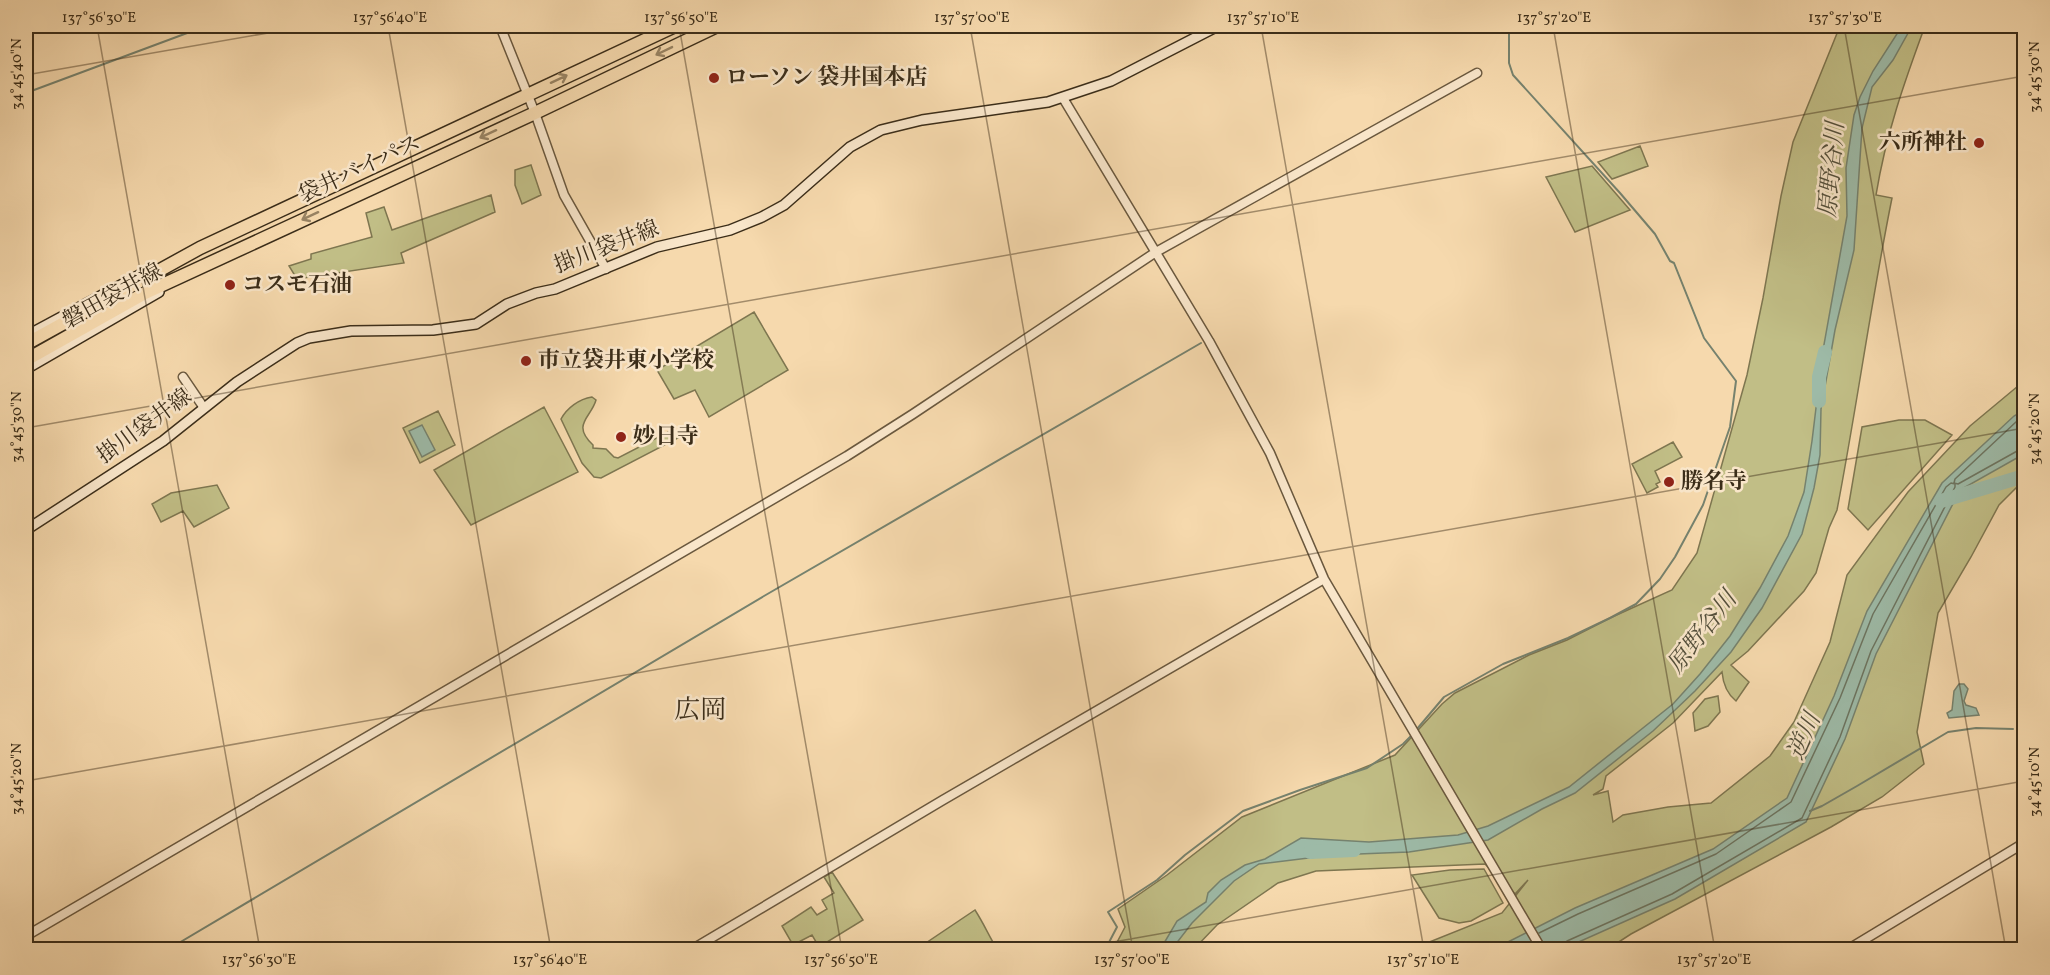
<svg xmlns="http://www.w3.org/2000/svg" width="2050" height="975" viewBox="0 0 2050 975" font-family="Vollkorn,'Noto Serif JP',serif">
<rect width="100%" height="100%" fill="#f6d9ad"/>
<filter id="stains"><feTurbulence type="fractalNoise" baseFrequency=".00333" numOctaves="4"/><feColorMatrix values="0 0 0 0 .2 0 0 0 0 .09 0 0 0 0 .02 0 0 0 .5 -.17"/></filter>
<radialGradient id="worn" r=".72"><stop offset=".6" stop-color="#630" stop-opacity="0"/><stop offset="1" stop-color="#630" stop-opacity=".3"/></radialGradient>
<!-- green -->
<path fill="#c1be86" stroke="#7e7650" stroke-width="1.5" d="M 1840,26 L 1925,26 C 1904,83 1886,134 1876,195 L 1892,198 C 1871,302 1857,406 1837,510 L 1829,528 L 1816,573 L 1804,591 L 1748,651 L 1731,665 L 1749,682 L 1736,701 C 1726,693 1723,683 1722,672 L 1673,723 L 1606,776 L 1603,789 L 1593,795 L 1608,791 L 1613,822 L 1623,815 L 1668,807 L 1711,803 L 1770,756 L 1794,722 L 1830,642 L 1847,575 L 1908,492 L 1970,426 L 2024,381 L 2024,480 L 1999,505 L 1971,557 L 1938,613 L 1917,732 L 1924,764 L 1882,797 L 1831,827 L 1631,934 L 1608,949 L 1412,949 L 1502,913 L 1528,880 L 1515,894 L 1485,864 L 1316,871 L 1278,883 L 1217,925 L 1194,949 L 1113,950 L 1125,927 L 1118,909 L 1167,875 L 1242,817 L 1395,755 L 1442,704 L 1455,693 L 1529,655 L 1567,640 L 1610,618 L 1672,590 L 1697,553 L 1747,375 L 1763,298 L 1781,196 L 1793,142 Z
M 1640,146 L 1648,166 L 1612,179 L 1598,162 Z
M 531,165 L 541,195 L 522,204 L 515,185 L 515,170 Z
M 1592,166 L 1630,210 L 1575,232 L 1546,177 Z
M 491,195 L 495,212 L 401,253 L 404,263 L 297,279 L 289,266 L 311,259 L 311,254 L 372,237 L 366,213 L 384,207 L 392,230 Z
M 754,312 L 788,370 L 709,417 L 695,390 L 674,399 L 657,370 Z
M 592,397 L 596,400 C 591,418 571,424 593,445 L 593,448 L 606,449 L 614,457 L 618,458 L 674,429 L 678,438 L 601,478 L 594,477 L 582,463 L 561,419 C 567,408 579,399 592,397 Z
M 544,407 L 578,472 L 471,525 L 434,470 Z
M 438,411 L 455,445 L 420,463 L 403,428 Z
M 1899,420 L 1925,420 L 1952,435 L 1868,530 L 1848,509 L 1862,427 Z
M 1673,442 L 1682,457 L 1655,471 L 1660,482 L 1656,484 L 1658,487 L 1647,493 L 1632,464 Z
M 217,485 L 229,508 L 194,527 L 183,511 L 161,522 L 152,504 L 171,493 Z
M 1718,696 L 1720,712 L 1708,726 L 1695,731 L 1693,713 L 1705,699 Z
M 1484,869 L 1503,903 L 1471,921 L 1459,923 L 1439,918 L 1412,875 L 1450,870 Z
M 832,872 L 863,920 L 819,947 L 812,935 L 793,945 L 782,926 L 811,907 L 817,915 L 827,909 L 822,900 L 834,893 L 824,877 Z
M 975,910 C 984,924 989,936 997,949 L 917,949 Z"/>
<!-- water -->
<path fill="#9dbaa7" stroke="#76826e" stroke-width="1.5" d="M 1902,26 L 1912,26 L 1893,60 L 1872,87 L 1862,128 L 1854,250 L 1835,330 L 1821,409 L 1820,455 L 1814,488 L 1802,534 L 1762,608 L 1731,652 L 1695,691 L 1653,731 L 1575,793 L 1542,809 L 1488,840 L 1409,852 L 1333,855 L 1259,864 L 1234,881 L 1192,923 L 1172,949 L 1160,950 L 1177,921 L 1206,902 L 1208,893 L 1221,880 L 1245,865 L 1265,859 L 1301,838 L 1369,842 L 1458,835 L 1488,826 L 1569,787 L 1673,704 L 1700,674 L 1730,636 L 1760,588 L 1788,536 L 1804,492 L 1812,441 L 1823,350 L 1847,216 L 1846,168 L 1854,115 L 1860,97 L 1873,71 Z
M 2024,410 L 2024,454 L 1960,490 L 1876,654 L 1845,739 L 1806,822 L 1675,899 L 1563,949 L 1492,950 L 1575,908 L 1713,849 L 1787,798 L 1834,696 L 1867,611 L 1942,483 L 2014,416 Z
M 422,425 L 435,450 L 422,457 L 409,431 Z
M 1959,684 L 1964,684 L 1968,689 L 1964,701 L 1966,705 L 1976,708 L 1979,715 L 1949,718 L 1947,713 L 1952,710 L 1954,691 Z"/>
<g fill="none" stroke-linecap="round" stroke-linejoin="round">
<!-- shore -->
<path stroke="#6c7460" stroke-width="1.5" d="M 2024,417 L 2017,421 L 1955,479 L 1954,483 L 1958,484 L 2019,450 L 2024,450
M 1539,933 L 1578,914 L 1716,854 L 1791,802 L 1840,698 L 1873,614 L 1946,487 L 1951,483 L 1955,484 L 1955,487 L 1871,651 L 1840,737 L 1802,818 L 1672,894 L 1567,941 L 1563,945 L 1563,950"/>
<!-- stream -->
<path stroke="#76826e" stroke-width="2" d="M 26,93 L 206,26
M 1417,729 L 1444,697 L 1503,664 L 1568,638 L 1610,618 L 1636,604 L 1660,579 L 1675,557 L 1703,505 L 1730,427 L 1736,381 L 1704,338 L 1674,263 L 1670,261 L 1655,234 L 1620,193 L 1513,75 L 1509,63 L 1509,26
M 1810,811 L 1822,806 L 1857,786 L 1948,732 L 1976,728 L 2013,729
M 167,950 L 764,596 L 1201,343
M 1105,950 L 1117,927 L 1108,912 L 1157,880 L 1185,855 L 1243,811 L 1300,790 L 1367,768 L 1403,744 L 1413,734"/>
<!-- river -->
<path stroke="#9dbaa7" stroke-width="14" d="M 1819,401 L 1819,377 L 1825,352
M 1941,501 L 2024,476
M 1310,852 L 1354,850"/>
<!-- tertiary casing -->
<g stroke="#6a583e" stroke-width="11">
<path id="tertiary" d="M 500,26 L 535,113 L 564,195 L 606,269
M 1063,98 L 1209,341 L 1270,453 L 1324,579 L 1542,950
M 183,377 L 204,408
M 26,936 L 847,456 L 913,414 L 1156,252 L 1477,73
M 691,950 L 943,800 L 1324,579
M 1847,950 L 2024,843"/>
</g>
<!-- secondary casing -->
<g stroke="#3b2d19" stroke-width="12">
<path id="secondary" d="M 26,336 L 145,272
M 26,369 L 159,292
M 26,530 L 163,441 L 237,382 L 297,343 L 309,338 L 351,331 L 433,330 L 476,324 L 507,304 L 536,293 L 555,289 L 657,247 L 730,230 L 762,217 L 784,205 L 850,147 L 881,130 L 922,120 L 1048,102 L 1111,81 L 1218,26"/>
</g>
<!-- trunk casing -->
<g stroke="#3b2d19" stroke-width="15">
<path id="trunk" d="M 26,344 L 200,248 L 675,26
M 26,360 L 145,293 L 535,113 L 717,26"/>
</g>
<!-- tertiary -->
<use href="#tertiary" stroke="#f9e6ca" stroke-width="8"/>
<!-- secondary -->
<use href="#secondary" stroke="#f9e6ca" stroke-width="9"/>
<!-- trunk -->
<use href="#trunk" stroke="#f6d9ad" stroke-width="12"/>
</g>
<!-- one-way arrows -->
<defs><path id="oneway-shaft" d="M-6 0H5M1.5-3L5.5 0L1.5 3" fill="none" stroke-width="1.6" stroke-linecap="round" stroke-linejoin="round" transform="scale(1.5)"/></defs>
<g stroke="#988363">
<use href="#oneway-shaft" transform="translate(664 51) rotate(154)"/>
<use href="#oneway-shaft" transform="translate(559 79) rotate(-25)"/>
<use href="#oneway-shaft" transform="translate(488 134) rotate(155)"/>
<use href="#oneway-shaft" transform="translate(310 216) rotate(155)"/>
</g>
<!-- ticks -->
<path fill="none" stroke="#3b2d19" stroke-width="1.5" stroke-opacity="0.45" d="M 97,26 L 260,950M 388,26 L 551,950M 679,26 L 842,950M 970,26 L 1133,950M 1261,26 L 1424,950M 1553,26 L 1715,950M 1844,26 L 2006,950M 26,75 L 308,26M 26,428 L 2024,76M 26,781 L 2024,428M 1068,950 L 2024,781"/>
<!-- markers -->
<g fill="#8f2418" stroke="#f9e6ca" stroke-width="2">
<circle cx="714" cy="78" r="6"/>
<circle cx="1979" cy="143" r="6"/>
<circle cx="230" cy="285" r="6"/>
<circle cx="526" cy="361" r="6"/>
<circle cx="621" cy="437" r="6"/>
<circle cx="1669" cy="482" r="6"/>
</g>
<g text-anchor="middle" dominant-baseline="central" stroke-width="5" stroke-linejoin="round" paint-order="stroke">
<!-- poi labels -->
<g font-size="22" font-weight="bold" fill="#3b2d19" stroke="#f9e6ca" text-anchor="start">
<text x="726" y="78">ローソン 袋井国本店</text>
<text x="1967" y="143" text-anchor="end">六所神社</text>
<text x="242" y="285">コスモ石油</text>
<text x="538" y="361">市立袋井東小学校</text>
<text x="633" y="437">妙日寺</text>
<text x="1681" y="482">勝名寺</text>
</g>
<!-- street labels -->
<g font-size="22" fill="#3b2d19" stroke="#f9e6ca">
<text transform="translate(360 170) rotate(-25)">袋井バイパス</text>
<text transform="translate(607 248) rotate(-21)">掛川袋井線</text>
<text transform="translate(113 297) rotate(-29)">磐田袋井線</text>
<text transform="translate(145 427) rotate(-36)">掛川袋井線</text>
</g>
<!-- water labels -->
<g font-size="24" font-style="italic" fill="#54503c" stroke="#f9e6ca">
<text transform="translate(1833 170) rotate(-85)">原野谷川</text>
<text transform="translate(1703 633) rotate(-52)">原野谷川</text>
<text transform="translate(1805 737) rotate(-66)">逆川</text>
</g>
<!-- quarter labels -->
<g font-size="26" fill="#3b2d19" stroke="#f9e6ca">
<text x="700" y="711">広岡</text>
</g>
</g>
<!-- margin -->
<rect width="2050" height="975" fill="none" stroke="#f6d9ad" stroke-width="66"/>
<rect x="33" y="33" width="1984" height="909" fill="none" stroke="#3b2d19" stroke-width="2"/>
<g font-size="15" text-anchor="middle" fill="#3b2d19">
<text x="99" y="22">137°56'30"E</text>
<text x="390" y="22">137°56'40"E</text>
<text x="681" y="22">137°56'50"E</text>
<text x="972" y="22">137°57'00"E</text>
<text x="1263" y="22">137°57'10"E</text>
<text x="1554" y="22">137°57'20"E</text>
<text x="1845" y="22">137°57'30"E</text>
<text transform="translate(16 74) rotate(-90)" y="5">34°45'40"N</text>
<text transform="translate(2034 77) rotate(-90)" y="5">34°45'30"N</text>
<text transform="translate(16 427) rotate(-90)" y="5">34°45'30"N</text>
<text transform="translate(2034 429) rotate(-90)" y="5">34°45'20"N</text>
<text transform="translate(16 779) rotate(-90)" y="5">34°45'20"N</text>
<text transform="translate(2034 782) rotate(-90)" y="5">34°45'10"N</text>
<text x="259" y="964">137°56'30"E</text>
<text x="550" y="964">137°56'40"E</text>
<text x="841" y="964">137°56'50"E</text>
<text x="1132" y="964">137°57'00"E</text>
<text x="1423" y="964">137°57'10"E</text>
<text x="1714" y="964">137°57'20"E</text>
</g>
<rect width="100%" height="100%" filter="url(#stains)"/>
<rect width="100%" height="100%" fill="url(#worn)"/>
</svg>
